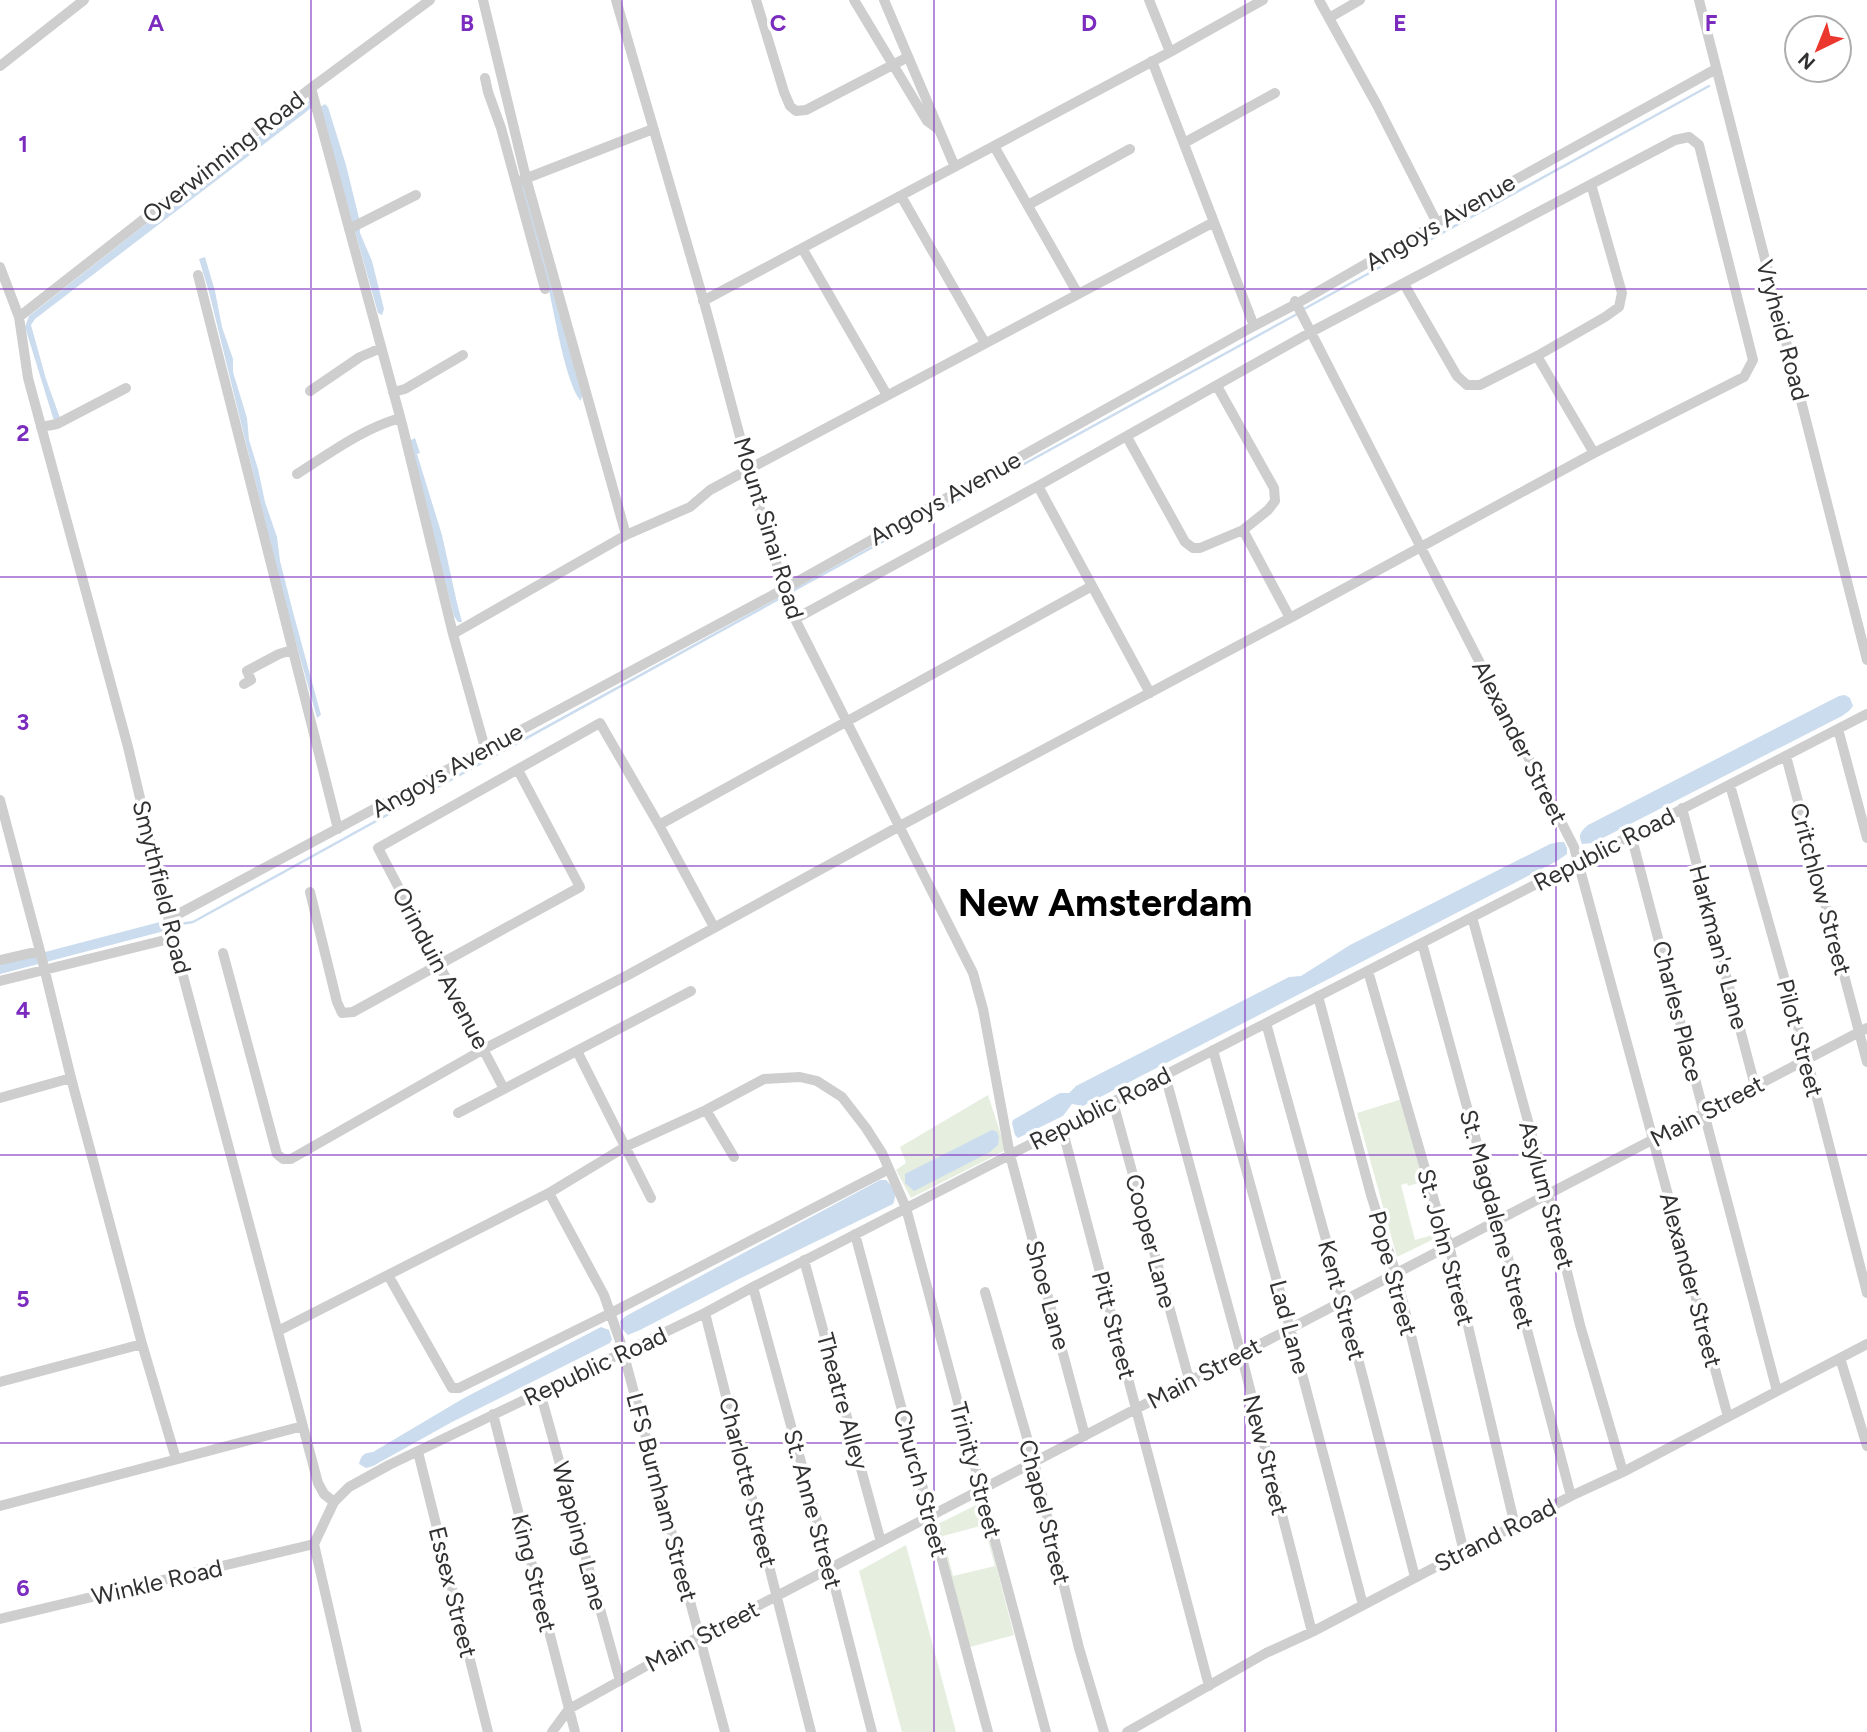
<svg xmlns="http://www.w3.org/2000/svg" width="1867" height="1732" viewBox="0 0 1867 1732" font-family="Figtree,sans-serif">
<rect width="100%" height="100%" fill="#fff"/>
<!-- green -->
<path fill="#e5eedf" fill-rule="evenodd" d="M 988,1095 L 1006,1150 L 911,1198 L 896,1170 L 906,1163 L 900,1147 Z
M 1402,1099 L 1440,1236 L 1397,1257 L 1357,1113 ZM 1423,1182 L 1436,1234 L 1415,1240 L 1401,1185 L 1407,1183 L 1408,1186 Z
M 980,1503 L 1014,1635 L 970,1647 L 936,1525 ZM 984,1525 L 995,1566 L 953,1576 L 943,1536 Z
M 906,1545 L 956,1732 L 902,1732 L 859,1571 Z"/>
<!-- water -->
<path fill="#cbdcee" d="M 310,101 L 313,106 L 306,112 L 35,319 L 31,325 L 46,379 L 60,418 L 54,421 L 25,327 L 29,316 C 121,244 211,171 306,102 Z
M 325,104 L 328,107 L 346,165 L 359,218 L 360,233 L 372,261 L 384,309 L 382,315 L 378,313 L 320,107 Z
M 523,184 L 582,395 L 581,401 C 566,385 554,311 548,286 C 541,252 530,219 521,185 Z
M 205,257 L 215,291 L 222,327 L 233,359 L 233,372 L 247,418 L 249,440 L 258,469 L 265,502 L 277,537 L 280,561 L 293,612 L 321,715 L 317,718 L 286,607 L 209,292 L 199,259 Z
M 415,438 L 420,453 L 417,454 L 442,535 L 457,603 L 462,622 L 458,622 L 454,616 L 409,441 Z
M 1845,695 L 1850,698 L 1853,706 L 1849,711 L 1842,716 L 1593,843 L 1582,844 C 1578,835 1580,832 1588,825 L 1839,696 Z
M 1559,842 L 1564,842 L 1567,848 L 1567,854 L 1557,861 L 1083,1106 L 1072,1104 L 1063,1116 L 1018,1138 L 1015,1135 L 1012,1123 L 1013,1120 L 1060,1093 L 1069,1093 L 1076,1086 L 1289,977 L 1301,976 L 1350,945 L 1550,844 Z
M 992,1130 L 997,1132 L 999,1138 L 998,1145 L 990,1152 L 914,1191 L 905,1183 L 905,1174 Z
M 880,1180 L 886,1180 C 893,1187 898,1193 893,1204 L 737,1280 L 640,1330 L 628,1335 L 621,1328 L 620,1321 L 626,1316 Z
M 601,1327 L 609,1330 L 612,1339 L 610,1343 L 452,1422 L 373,1466 L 366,1468 L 359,1464 C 361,1455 364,1453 373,1452 L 464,1398 Z"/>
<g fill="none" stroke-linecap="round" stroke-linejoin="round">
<!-- stream -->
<path stroke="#cbdcee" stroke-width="2.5" d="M 1304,309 L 1709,86
M 789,593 L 1299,313
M 174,925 L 193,922 L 784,596"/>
<!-- canal -->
<path stroke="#cbdcee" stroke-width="10" d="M 0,969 L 164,926"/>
<!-- minor -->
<path stroke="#cecece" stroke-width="10" d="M 483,0 L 526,178 L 626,535
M 616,0 C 645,101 675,201 704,302 C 733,407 758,515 795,619 L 973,973 L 983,1009 L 1010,1155 L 1085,1436
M 756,0 L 784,92 L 790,106 L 796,111 L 806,110 L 908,57
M 854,0 L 927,121 L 938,129
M 884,0 L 955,167
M 1149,0 L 1170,52
M 1319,0 L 1377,105 L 1437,223
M 1699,0 L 1867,660
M 1329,18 L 1360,0
M 1152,61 L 1254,326
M 0,66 L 84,0
M 485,78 L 488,92 L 501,128 L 545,289
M 311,88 L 402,424 L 453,634 L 485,748
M 1184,143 L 1275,93
M 994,146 L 1078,294
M 522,180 L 653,129
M 901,196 L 985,343
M 1028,205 L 1130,149
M 349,229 L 416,195
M 802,248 L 887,395
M 0,267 L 19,317 L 28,378 L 128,747 L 173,938 L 318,1483 L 324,1494 L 334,1502
M 198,275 L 338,829
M 1404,284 L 1457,376 L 1467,385 L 1480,385 L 1537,356 L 1605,317 L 1619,307 L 1622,293 L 1591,184
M 703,301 L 1170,52 L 1263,0
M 1295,301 L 1574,847 L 1728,1417
M 19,317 L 311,88 L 430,0
M 1537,356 L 1594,453
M 310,391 L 360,357 L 381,348
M 393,392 L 405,389 L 463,355
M 41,427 L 57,424 L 126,388
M 1127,437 L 1185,542 L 1193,548 L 1200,548 L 1243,530 L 1268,510 L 1275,501 L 1274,488 L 1217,386
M 297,474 C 330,453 362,429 400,418
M 1038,486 L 1150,693
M 1243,530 L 1290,618
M 453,634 L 626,535 L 690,507 L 710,490 L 749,469 L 1214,222
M 244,684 L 251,680 L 247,671 L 279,654 L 292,650
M 1838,729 L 1867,838
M 1786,756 L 1867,1062
M 1730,785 L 1807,1059 L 1867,1293
M 0,800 L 40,951 L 71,1078 L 142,1344 L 176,1459
M 1682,808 L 1755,1086
M 659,825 L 1092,586
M 1631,835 L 1777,1391
M 310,892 L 337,1002 L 342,1013 L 353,1012 L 580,887 L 518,770
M 1472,917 L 1548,1194 L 1580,1325 L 1623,1472
M 169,919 L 784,589 L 1254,326 L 1298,303 L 1437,223 L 1716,69
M 1422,943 L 1498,1220 L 1571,1496
M 223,953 L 277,1154 L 283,1159 L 291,1159 L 484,1049 L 628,975 L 898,827 L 1290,618 L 1594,453 L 1744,377 L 1753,360 L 1699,145 L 1689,137 L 1675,140 L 1311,332 L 1038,486 L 795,619
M 0,960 L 40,951
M 1368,971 L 1438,1214 L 1449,1245 L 1515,1526
M 0,981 L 173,938
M 1318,996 L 1371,1195 L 1396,1274 L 1464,1552
M 1266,1023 L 1343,1301 L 1415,1577
M 1213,1050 L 1290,1328 L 1363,1605
M 577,1051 L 651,1198
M 1165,1075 L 1241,1354 L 1312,1632
M 504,1089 L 378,848 L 600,723 L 659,825 L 714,927
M 0,1098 L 71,1078
M 1113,1102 L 1187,1372 L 1191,1380
M 706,1110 L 734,1157
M 458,1113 L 691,991
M 1062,1128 L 1209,1686
M 549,1193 L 604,1295 L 621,1344 L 725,1732
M 855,1234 L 988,1732
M 804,1260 L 881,1542
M 388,1275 L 452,1388 L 459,1388 L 611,1313 L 889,1169
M 753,1287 L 830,1568 L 872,1732
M 985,1292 L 1034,1462 L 1079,1648 L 1104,1732
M 705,1313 L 811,1732
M 278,1331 L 549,1193 L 625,1147 L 706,1110 L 764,1079 L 800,1077 L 817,1081 L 842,1097 L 866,1128 L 882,1153 L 906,1208 L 1046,1732
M 1840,1358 L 1867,1446
M 0,1382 L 142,1344
M 540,1392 L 620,1681
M 493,1414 L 575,1732
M 418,1452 L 488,1732
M 0,1506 L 303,1426
M 0,1619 L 314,1544
M 357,1732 L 314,1544 L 334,1502 L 349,1487 L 389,1465 L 705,1313 L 753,1287 L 1867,714
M 552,1732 L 569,1709 L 700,1636 L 1867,1028
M 1127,1732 L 1266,1653 L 1312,1632 L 1464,1552 L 1571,1496 L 1623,1472 L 1867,1344"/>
</g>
<!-- grid -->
<path fill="none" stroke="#7b2cbf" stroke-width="2" stroke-opacity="0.55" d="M 311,0 L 311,1732M 622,0 L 622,1732M 934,0 L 934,1732M 1245,0 L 1245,1732M 1556,0 L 1556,1732M 0,289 L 1867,289M 0,577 L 1867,577M 0,866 L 1867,866M 0,1155 L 1867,1155M 0,1443 L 1867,1443"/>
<g text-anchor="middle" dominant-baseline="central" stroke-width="7" stroke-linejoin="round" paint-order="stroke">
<!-- street labels -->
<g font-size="24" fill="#313131" stroke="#fff">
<text transform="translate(223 157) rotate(-38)">Overwinning Road</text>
<text transform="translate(1440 222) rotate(-30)">Angoys Avenue</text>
<text transform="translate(1783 330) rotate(75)">Vryheid Road</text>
<text transform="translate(945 498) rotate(-29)">Angoys Avenue</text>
<text transform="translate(769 528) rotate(73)">Mount Sinai Road</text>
<text transform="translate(1520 742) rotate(63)">Alexander Street</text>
<text transform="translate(447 770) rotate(-29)">Angoys Avenue</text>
<text transform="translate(1604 849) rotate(-27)">Republic Road</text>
<text transform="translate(162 887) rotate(76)">Smythfield Road</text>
<text transform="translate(1821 889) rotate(75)">Critchlow Street</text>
<text transform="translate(1719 947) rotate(75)">Harkman's Lane</text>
<text transform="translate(441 968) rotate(62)">Orinduin Avenue</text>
<text transform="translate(1678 1011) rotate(76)">Charles Place</text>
<text transform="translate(1800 1038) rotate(75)">Pilot Street</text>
<text transform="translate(1100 1108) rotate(-27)">Republic Road</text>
<text transform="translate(1707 1111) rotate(-28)">Main Street</text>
<text transform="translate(1547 1195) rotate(75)">Asylum Street</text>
<text transform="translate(1497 1219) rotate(75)">St. Magdalene Street</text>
<text transform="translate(1151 1241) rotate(75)">Cooper Lane</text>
<text transform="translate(1446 1247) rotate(75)">St. John Street</text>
<text transform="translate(1393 1273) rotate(75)">Pope Street</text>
<text transform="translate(1691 1280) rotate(75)">Alexander Street</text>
<text transform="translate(1048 1295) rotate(75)">Shoe Lane</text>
<text transform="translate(1342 1300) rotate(75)">Kent Street</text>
<text transform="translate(1114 1325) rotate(75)">Pitt Street</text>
<text transform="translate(1290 1327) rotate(75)">Lad Lane</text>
<text transform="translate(595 1366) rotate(-25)">Republic Road</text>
<text transform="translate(1204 1373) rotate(-28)">Main Street</text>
<text transform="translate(843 1401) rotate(75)">Theatre Alley</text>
<text transform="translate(1266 1455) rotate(76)">New Street</text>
<text transform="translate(976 1470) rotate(75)">Trinity Street</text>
<text transform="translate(748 1482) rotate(76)">Charlotte Street</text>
<text transform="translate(921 1483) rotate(75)">Church Street</text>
<text transform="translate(662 1497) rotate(75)">LFS Burnham Street</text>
<text transform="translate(813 1509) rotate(75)">St. Anne Street</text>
<text transform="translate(1045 1512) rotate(76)">Chapel Street</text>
<text transform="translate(1495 1535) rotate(-27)">Strand Road</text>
<text transform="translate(580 1536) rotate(75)">Wapping Lane</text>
<text transform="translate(534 1573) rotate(76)">King Street</text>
<text transform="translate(157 1582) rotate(-13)">Winkle Road</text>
<text transform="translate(453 1592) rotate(76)">Essex Street</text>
<text transform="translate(702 1636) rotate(-28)">Main Street</text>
</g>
<!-- town labels -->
<g font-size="38" font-weight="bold" fill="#000" stroke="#fff">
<text x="1105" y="903">New Amsterdam</text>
</g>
</g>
<g font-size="23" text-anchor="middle" font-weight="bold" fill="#7b2cbf" stroke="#fff" stroke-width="7" stroke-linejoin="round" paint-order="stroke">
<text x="156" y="31">A</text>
<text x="467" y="31">B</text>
<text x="778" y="31">C</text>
<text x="1089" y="31">D</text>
<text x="1400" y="31">E</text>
<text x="1711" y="31">F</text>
<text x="23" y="152">1</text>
<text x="23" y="441">2</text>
<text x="23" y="730">3</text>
<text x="23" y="1018">4</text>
<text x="23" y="1307">5</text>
<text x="23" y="1596">6</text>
</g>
<!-- north arrow -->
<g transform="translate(1818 49) rotate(223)"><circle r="33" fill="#ffffff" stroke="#adadad" stroke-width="2"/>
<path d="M0-5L12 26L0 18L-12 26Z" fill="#ec372f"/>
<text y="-10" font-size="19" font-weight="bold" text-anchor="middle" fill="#313131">N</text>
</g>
</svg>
